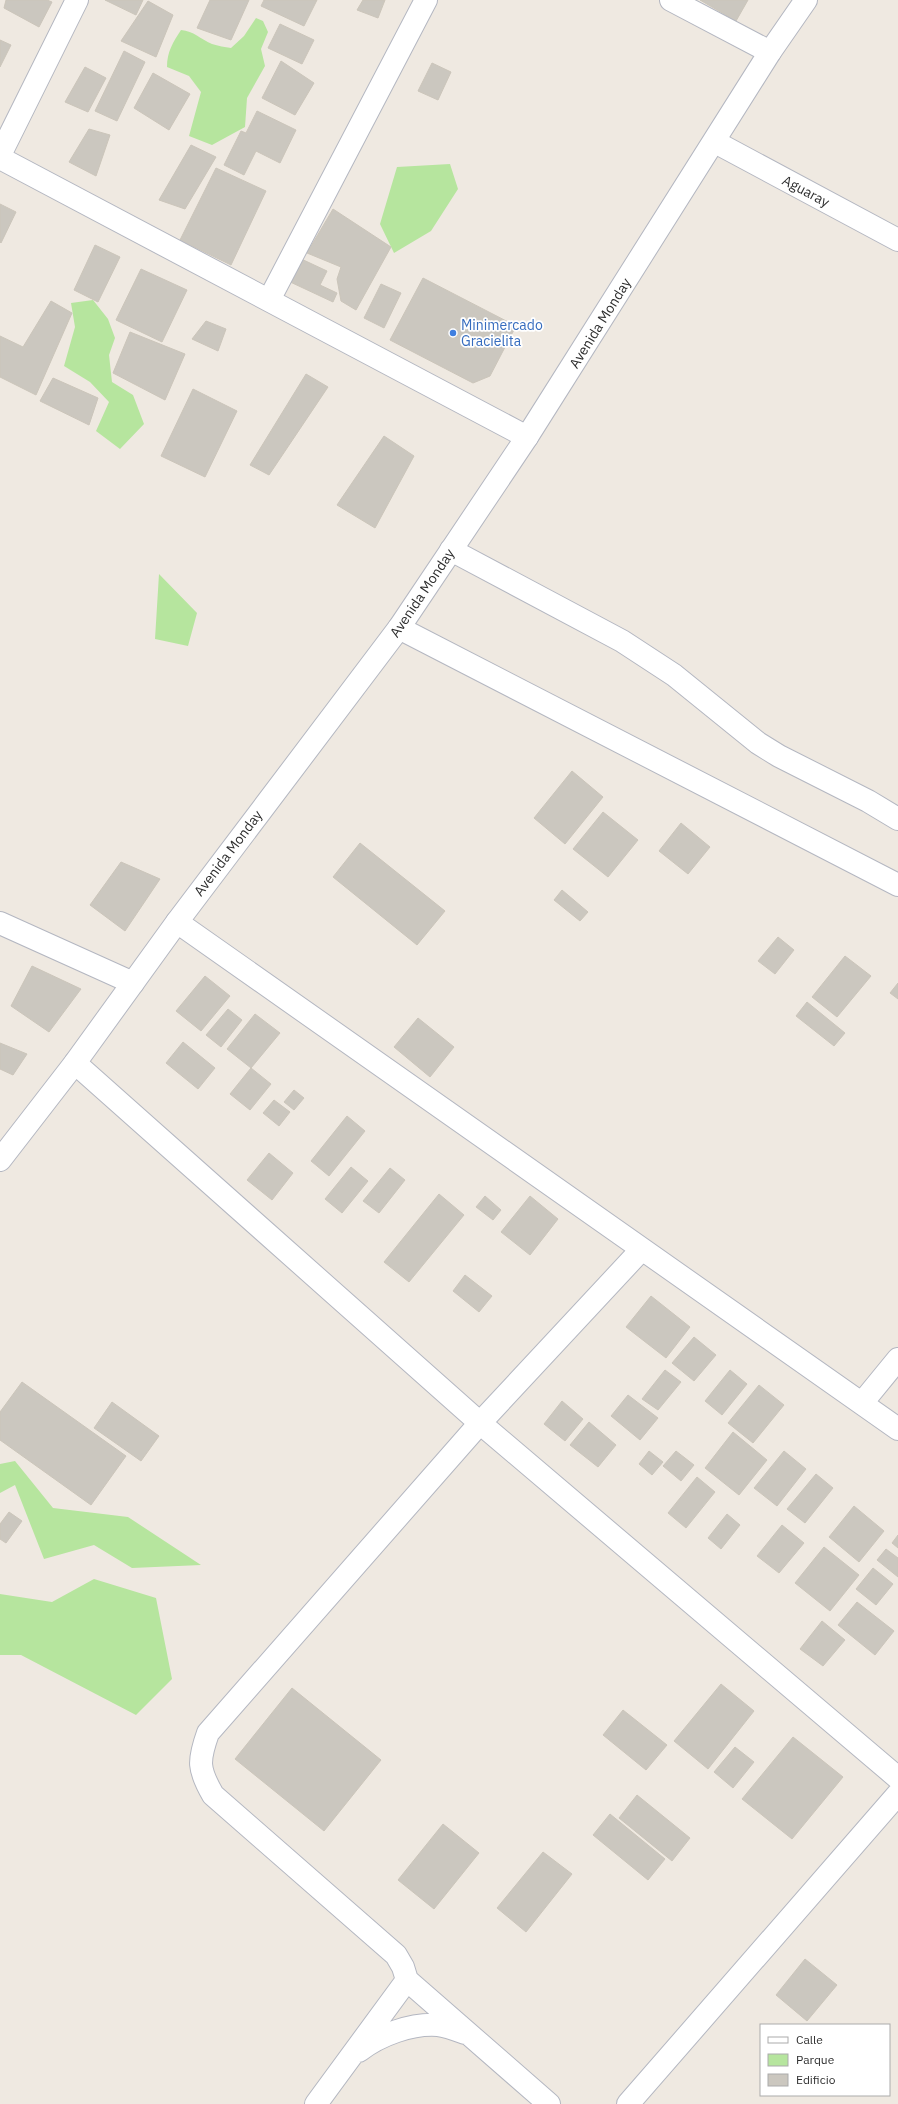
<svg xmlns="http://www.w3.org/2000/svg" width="898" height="2104" viewBox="0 0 898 2104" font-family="'IBM Plex Sans',sans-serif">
<rect width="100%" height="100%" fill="#efe9e1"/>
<!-- green -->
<path fill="#b6e59e" d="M 256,18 L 263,21 L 268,32 L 261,49 L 265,66 L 247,98 L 245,127 L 212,145 L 189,136 L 201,92 L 189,76 L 167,67 C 167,52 173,42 181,30 C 194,31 200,39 212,44 C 218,46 225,47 231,48 L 244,36 Z
M 450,164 L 458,189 L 431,231 L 394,253 L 380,224 L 397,167 Z
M 93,300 L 108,319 L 115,338 L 109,355 L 112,382 L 133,395 L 144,424 L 120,449 L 96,431 L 109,402 L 90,382 L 64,366 L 75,327 L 71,303 Z
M 159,574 L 197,613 L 188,646 L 155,639 Z
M 15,1461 L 53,1508 L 128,1517 L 201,1565 L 132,1568 L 94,1545 L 44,1559 L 15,1485 L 0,1493 L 0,1464 Z
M 94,1579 L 156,1598 L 172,1679 L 136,1715 L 21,1655 L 0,1655 L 0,1594 L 52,1602 Z"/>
<!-- building -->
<path fill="#cbc7bf" stroke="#cbc5ba" d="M 6,0 L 47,0 L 52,2 L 39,27 L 4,8 Z
M 105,0 L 143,0 L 136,15 Z
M 210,0 L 249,0 L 231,40 L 197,28 Z
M 264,0 L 317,0 L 304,26 L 261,6 Z
M 363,0 L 385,0 L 378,18 L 357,10 Z
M 700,0 L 748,0 L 736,21 Z
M 148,1 L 173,15 L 156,57 L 121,41 Z
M 280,24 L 314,40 L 302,64 L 268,48 Z
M 0,40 L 11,45 L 0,67 Z
M 124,51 L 145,62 L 117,121 L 95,111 Z
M 281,61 L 314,83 L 295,115 L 262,98 Z
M 432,63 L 451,72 L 438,100 L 418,91 Z
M 85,67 L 106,78 L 88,112 L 65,102 Z
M 153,73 L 190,94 L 169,130 L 134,108 Z
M 257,111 L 296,130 L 280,163 L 256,151 L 244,175 L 224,165 L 241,131 L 246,133 Z
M 89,129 L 110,135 L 96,176 L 69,162 Z
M 191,145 L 216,157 L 185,209 L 159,200 Z
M 216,168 L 266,191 L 231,265 L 180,240 Z
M 0,204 L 16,212 L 1,243 L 0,242 Z
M 333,209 L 391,247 L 356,310 L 341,301 L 337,279 L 341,267 L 307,253 Z
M 95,245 L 120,257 L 98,302 L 74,290 Z
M 297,257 L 327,271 L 320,285 L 337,293 L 333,302 L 286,280 Z
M 141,269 L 187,290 L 162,342 L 116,320 Z
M 423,278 L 516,326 L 490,376 L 473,383 L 390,340 Z
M 381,284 L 401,293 L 384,328 L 364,318 Z
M 51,301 L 72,313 L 36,395 L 0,377 L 0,336 L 23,347 Z
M 206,321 L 226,329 L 218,351 L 192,339 Z
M 130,332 L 185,354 L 165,400 L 113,373 Z
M 306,374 L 328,387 L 269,475 L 250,465 Z
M 53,378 L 98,398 L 89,425 L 40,401 Z
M 193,389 L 237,411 L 205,477 L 161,456 Z
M 384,436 L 414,456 L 375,528 L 337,505 Z
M 572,771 L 603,797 L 565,844 L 534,818 Z
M 603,812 L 638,840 L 608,877 L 573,849 Z
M 681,823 L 710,847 L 688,874 L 659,851 Z
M 360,843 L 445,911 L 417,945 L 333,877 Z
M 121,862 L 160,879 L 125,931 L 90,905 Z
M 562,890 L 588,912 L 580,921 L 554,900 Z
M 778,937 L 794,950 L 775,974 L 758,961 Z
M 845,956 L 871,976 L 837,1017 L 812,997 Z
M 32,966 L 81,989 L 49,1032 L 11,1006 Z
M 205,976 L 230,996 L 201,1031 L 176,1011 Z
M 898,983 L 898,999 L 890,993 Z
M 807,1002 L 845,1033 L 834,1046 L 796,1016 Z
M 228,1009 L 242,1020 L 221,1047 L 206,1035 Z
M 255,1014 L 280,1033 L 251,1068 L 227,1049 Z
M 418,1018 L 454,1047 L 430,1077 L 394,1047 Z
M 183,1042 L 215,1068 L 198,1089 L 166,1063 Z
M 0,1043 L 27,1054 L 13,1075 L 0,1069 Z
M 251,1068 L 271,1084 L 250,1110 L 230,1094 Z
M 294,1090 L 304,1098 L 294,1110 L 284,1102 Z
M 274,1100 L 290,1112 L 279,1126 L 263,1113 Z
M 347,1116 L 365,1131 L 329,1176 L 311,1161 Z
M 269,1153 L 293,1173 L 272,1200 L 247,1180 Z
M 351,1167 L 368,1181 L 342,1213 L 325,1199 Z
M 390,1168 L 405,1180 L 379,1213 L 363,1201 Z
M 439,1194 L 464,1215 L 409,1282 L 384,1262 Z
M 485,1196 L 501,1210 L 493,1220 L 476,1207 Z
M 530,1196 L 558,1219 L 530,1255 L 501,1232 Z
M 465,1275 L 492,1296 L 479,1312 L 453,1291 Z
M 651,1296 L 690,1327 L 666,1358 L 626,1327 Z
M 694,1337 L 716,1355 L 694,1381 L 672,1363 Z
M 665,1370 L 681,1382 L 658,1410 L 642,1399 Z
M 730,1370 L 747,1384 L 722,1415 L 705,1401 Z
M 22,1382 L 126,1456 L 91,1505 L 0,1440 L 0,1412 Z
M 759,1385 L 784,1405 L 753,1443 L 728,1423 Z
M 628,1395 L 658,1418 L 640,1440 L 611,1416 Z
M 562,1401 L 583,1419 L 565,1441 L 544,1424 Z
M 112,1402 L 159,1436 L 141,1461 L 94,1428 Z
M 589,1422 L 616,1445 L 598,1467 L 570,1445 Z
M 733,1432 L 767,1460 L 739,1495 L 705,1468 Z
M 649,1451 L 663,1462 L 652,1475 L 639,1464 Z
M 676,1451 L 694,1465 L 681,1481 L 663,1466 Z
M 784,1451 L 806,1469 L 777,1506 L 754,1488 Z
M 816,1474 L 833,1488 L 805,1523 L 787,1509 Z
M 697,1477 L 715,1492 L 686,1528 L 668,1513 Z
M 854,1506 L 884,1531 L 859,1562 L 829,1537 Z
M 9,1512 L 22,1521 L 6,1543 L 0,1539 L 0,1524 Z
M 727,1514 L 740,1525 L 721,1549 L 708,1538 Z
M 782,1525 L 804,1543 L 779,1573 L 757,1556 Z
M 898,1535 L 898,1548 L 892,1543 Z
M 824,1547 L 859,1575 L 830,1611 L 795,1583 Z
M 886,1549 L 898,1558 L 898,1577 L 877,1560 Z
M 873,1568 L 893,1584 L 876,1605 L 856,1589 Z
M 857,1602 L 894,1631 L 875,1655 L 838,1625 Z
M 822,1621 L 845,1640 L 823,1666 L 800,1649 Z
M 721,1684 L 754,1711 L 708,1769 L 674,1741 Z
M 292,1688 L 381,1760 L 324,1831 L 235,1759 Z
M 623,1710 L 667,1745 L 646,1770 L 603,1735 Z
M 793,1737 L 843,1777 L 792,1839 L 742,1799 Z
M 735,1747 L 754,1762 L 733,1788 L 714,1772 Z
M 637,1795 L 690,1838 L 672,1861 L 619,1818 Z
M 610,1814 L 665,1859 L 648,1880 L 593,1835 Z
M 443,1824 L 479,1853 L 434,1909 L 398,1880 Z
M 543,1852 L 572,1874 L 526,1932 L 497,1908 Z
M 805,1959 L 837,1985 L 807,2021 L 776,1995 Z"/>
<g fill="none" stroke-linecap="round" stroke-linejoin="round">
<!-- minor casing -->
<g stroke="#b4b7c1" stroke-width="24">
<path id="minor" d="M 671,0 L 770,52
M 715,142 L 898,240
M 0,155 L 77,0
M 0,158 L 527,437
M 269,300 L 426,0
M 451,550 L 622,641 L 674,675 L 758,743 L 779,756 L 868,801 L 898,819
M 399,628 L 898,885
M 177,922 L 898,1429
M 0,923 L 133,983
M 75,1063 L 480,1423 L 898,1778
M 862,1403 L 898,1359
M 359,2051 C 379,2035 412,2023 438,2025 C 447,2026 457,2030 465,2033
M 316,2104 L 407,1980
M 549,2104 L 407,1980 L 403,1967 L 396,1955 L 213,1795 C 198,1769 198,1761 208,1733 L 480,1423 L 642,1249
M 628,2104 L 898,1794"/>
</g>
<!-- secondary casing -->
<g stroke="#b4b7c1" stroke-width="24">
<path id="secondary" d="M 0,1160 L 75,1063 L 177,922 L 399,628 L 527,437 L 770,52 L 806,0"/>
</g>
<!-- minor -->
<use href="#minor" stroke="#fff" stroke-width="22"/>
<!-- secondary -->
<use href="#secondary" stroke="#fff" stroke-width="22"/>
</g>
<!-- markers -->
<circle fill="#3f7fe0" stroke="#fff" stroke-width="1.5" cx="453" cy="333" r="4"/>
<g text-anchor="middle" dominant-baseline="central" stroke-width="3.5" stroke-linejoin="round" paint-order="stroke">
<!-- street labels -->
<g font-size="14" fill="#2e2e2e" stroke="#fff">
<text transform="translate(806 191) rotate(28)">Aguaray</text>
<text transform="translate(600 323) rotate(-58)">Avenida Monday</text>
<text transform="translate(422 593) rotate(-56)">Avenida Monday</text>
<text transform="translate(228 853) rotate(-53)">Avenida Monday</text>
</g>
<!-- shop labels -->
<g font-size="14" fill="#366cbe" stroke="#fff" text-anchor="start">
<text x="461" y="325">Minimercado<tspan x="461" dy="16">Gracielita</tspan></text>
</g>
</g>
<!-- legend -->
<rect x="760" y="2024" width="130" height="72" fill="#ffffff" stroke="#ababab"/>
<rect x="768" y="2037" width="20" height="6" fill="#ffffff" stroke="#ababab"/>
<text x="796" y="2044" font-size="12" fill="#2e2e2e">Calle</text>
<rect x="768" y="2054" width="20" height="12" fill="#b6e59e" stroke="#ababab"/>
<text x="796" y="2064" font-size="12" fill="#2e2e2e">Parque</text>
<rect x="768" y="2074" width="20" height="12" fill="#cbc7bf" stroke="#ababab"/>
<text x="796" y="2084" font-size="12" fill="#2e2e2e">Edificio</text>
</svg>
